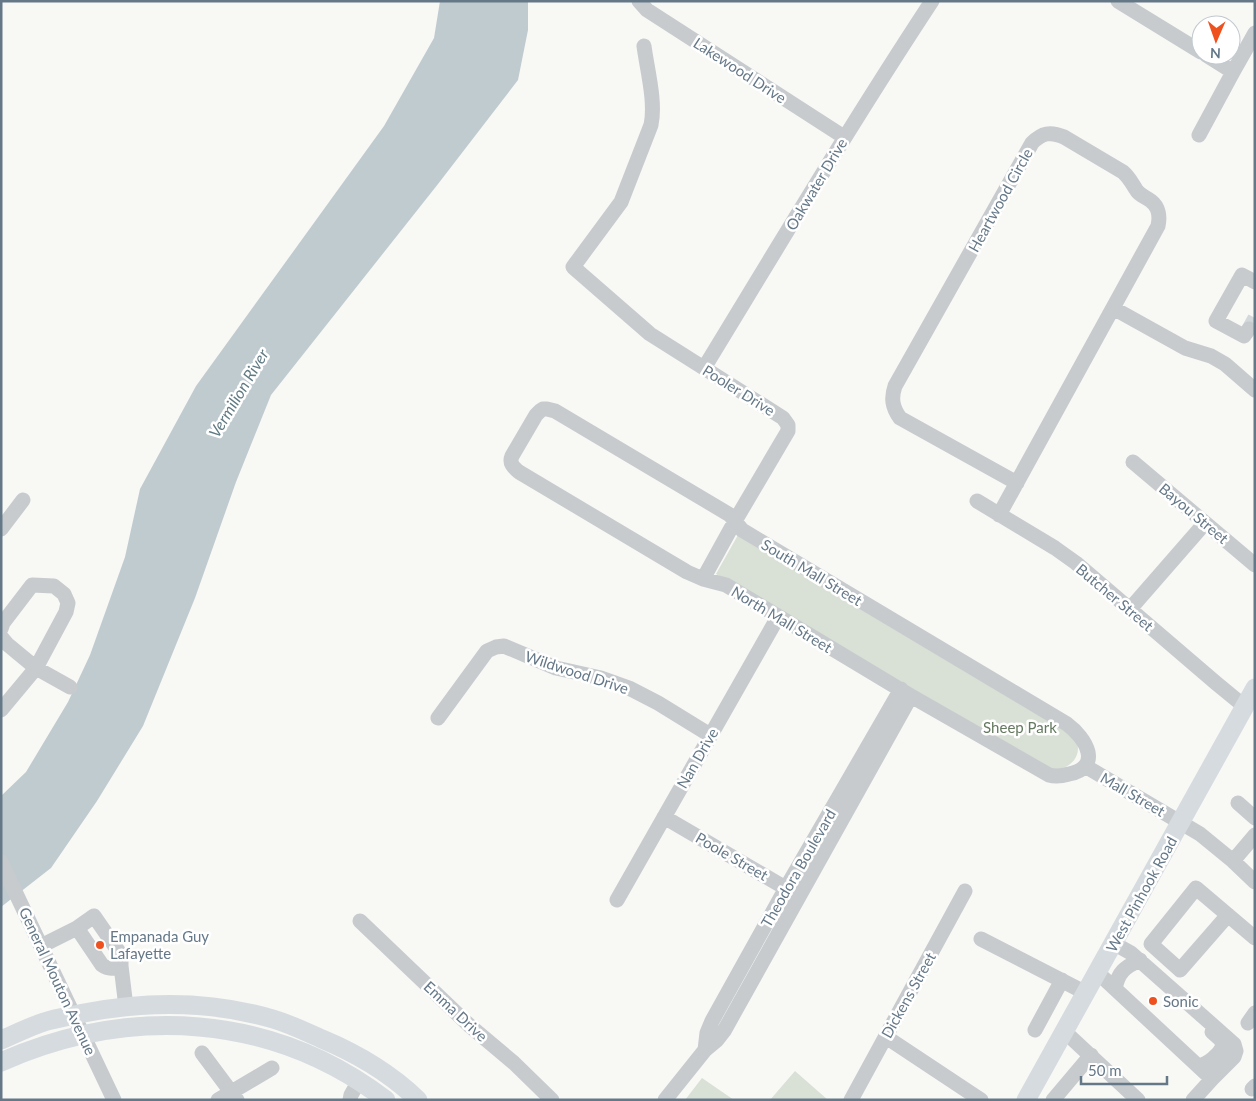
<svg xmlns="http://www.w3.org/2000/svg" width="1256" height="1101" viewBox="0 0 1256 1101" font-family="Lato,sans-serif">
<rect width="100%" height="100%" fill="#f8f8f5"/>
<!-- green -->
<path fill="#d9e0d5" d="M 738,535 L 1066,728 C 1069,732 1074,736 1076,740 C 1083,756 1070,769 1055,769 C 1049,769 1044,766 1039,765 L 716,574 Z
M 795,1071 L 828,1100 L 770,1100 Z
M 702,1078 L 734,1100 L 685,1100 Z"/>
<!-- water -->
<path fill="#c0cbd0" d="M 440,1 L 528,1 L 528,30 L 518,80 L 438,184 L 271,395 L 236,482 L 195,598 L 143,726 L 97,801 L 51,868 L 1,907 L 1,796 L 26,772 L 68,702 L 90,655 L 125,557 L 140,489 L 196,386 L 384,126 L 434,38 Z"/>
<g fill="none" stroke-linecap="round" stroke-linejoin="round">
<!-- minor-tunnel -->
<path stroke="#d3d8da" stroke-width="15" stroke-dasharray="15 8" stroke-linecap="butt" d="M 1249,329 L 1255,318"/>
<!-- minor -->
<path stroke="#c7cbce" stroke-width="15" d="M 639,1 L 647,10 L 844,137
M 1118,1 L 1201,52
M 644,46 C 647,69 656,102 651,125 L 621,202 L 573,267 L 650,334 L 783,418 L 788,425 L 788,431 L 735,521 L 703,579
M 1206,55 L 1233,72
M 1199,135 L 1233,72 L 1255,33
M 1113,308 L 1185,348 L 1211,356 L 1225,364 L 1255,390
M 1249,329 L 1244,336 L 1216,321 L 1242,275 L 1255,282
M 704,368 C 779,245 853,121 932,1
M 543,409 L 547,409 L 555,411 L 730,515 L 742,530 L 1067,724 C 1086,738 1103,767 1069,774 C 1062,776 1056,777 1049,775 L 911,696 L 726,585 L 703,579 L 687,572 L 519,472 C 513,467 509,463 512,456 L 536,415 L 540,411 Z
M 1133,462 L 1255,565
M 977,501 L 1055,548 L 1076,563 L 1216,683 L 1244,706
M 999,515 C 1052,419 1105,323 1158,226 C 1160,217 1159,207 1151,201 C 1146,197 1141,196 1137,191 C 1132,184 1130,178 1123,172 L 1064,137 C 1050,131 1042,133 1032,143 L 895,386 C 891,398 892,407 900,418 L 1017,483
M 1,529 L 23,500
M 1130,609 L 1205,523
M 1,629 L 3,623 L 32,585 L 54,586 L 64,594 L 68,603 L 66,612 L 36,668 L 7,644 L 1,637
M 1,710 L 36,668 L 70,687
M 438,718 L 487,651 L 496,647 L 504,646 L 556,668 L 601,678 L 629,688 L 658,703 L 710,735
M 1085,766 L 1200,834 L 1233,861 L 1255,882
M 1238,803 L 1255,818
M 664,817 L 794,893
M 1233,861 L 1255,835
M 1,862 L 114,1100
M 617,900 L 778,617
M 1228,915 L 1180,970 L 1151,944 L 1196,888 L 1255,938
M 360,921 L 470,1026 L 514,1063 L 552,1100
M 77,928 L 102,965 C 109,970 114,968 121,966
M 981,939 L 1086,993
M 41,946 L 77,928 L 94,916 L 121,955 L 121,966 L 126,1007
M 1097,972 L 1212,1079 L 1234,1057 L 1236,1051 L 1234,1044 L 1131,953 L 1113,943
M 1115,989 C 1118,972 1125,967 1140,960
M 1248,1023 L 1255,1013
M 1035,1030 L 1062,980
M 1064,1031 L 1138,1100
M 886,1037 L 981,1100
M 705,1050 L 707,1033 L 712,1021 L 786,888 L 901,689
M 202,1053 L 237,1100
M 1199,1066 C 1208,1064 1219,1055 1223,1046 L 1221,1040 L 1212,1032
M 1252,1089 L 1255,1086
M 218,1100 L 272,1068
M 350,1100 L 351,1095 L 359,1081
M 665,1100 L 705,1050 L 717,1040 L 724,1031 L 911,696
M 851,1100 L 965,891
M 1053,1100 L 1091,1055
M 1193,1100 L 1212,1079"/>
<!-- major -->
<path stroke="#d6dbdf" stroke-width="19" d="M 1,1040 C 15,1034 29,1027 44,1022 C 57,1018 71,1016 84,1013 C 146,1001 212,1001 273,1019 C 290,1024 306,1032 322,1039 C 358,1054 390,1073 418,1100
M 1,1062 C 130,1005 272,1013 386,1100
M 1026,1100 L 1255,688"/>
</g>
<!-- markers -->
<g fill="#ee511e" stroke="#fff" stroke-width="2">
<circle cx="100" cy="945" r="5"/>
<circle cx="1153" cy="1001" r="5"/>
</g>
<g text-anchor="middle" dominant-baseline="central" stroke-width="5" stroke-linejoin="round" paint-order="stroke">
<!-- street labels -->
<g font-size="15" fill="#657888" stroke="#fff">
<text transform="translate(740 70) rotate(33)">Lakewood Drive</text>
<text transform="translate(816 184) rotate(-59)">Oakwater Drive</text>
<text transform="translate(1000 200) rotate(-61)">Heartwood Circle</text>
<text transform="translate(739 390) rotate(32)">Pooler Drive</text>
<text transform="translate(1194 513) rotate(40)">Bayou Street</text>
<text transform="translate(812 572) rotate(31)">South Mall Street</text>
<text transform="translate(1115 597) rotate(40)">Butcher Street</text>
<text transform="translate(782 619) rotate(31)">North Mall Street</text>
<text transform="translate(577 672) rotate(18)">Wildwood Drive</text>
<text transform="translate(697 758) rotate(-60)">Nan Drive</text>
<text transform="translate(1133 794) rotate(30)">Mall Street</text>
<text transform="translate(732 856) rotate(30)">Poole Street</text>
<text transform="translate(798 868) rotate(-60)">Theodora Boulevard</text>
<text transform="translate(1141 894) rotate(-61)">West Pinhook Road</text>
<text transform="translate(58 981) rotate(65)">General Mouton Avenue</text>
<text transform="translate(908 995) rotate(-61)">Dickens Street</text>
<text transform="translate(456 1011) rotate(43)">Emma Drive</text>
</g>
<!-- park labels -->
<g font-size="15" fill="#657960" stroke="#fff">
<text x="1020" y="727">Sheep Park</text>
</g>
<!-- poi labels -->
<g font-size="15" fill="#657888" stroke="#fff" text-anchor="start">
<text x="110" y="936">Empanada Guy<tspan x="110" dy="17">Lafayette</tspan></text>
<text x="1163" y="1001">Sonic</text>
</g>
<!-- water labels -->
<g font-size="16" font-style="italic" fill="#607a83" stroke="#fff">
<text transform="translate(238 393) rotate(-59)">Vermilion River</text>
</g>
</g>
<!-- border -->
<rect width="1256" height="1101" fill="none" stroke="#657888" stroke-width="5"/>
<!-- north arrow -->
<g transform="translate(1216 40) rotate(182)"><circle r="24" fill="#ffffff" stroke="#c1c9cf"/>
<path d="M0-4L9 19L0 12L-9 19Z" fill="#ee511e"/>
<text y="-8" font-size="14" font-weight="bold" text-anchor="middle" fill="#657888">N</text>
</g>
<!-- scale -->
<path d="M1081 1076v8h86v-8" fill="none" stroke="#657888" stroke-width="2.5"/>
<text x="1088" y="1076" font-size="15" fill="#657888" stroke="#ffffff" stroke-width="4" paint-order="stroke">50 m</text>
</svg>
